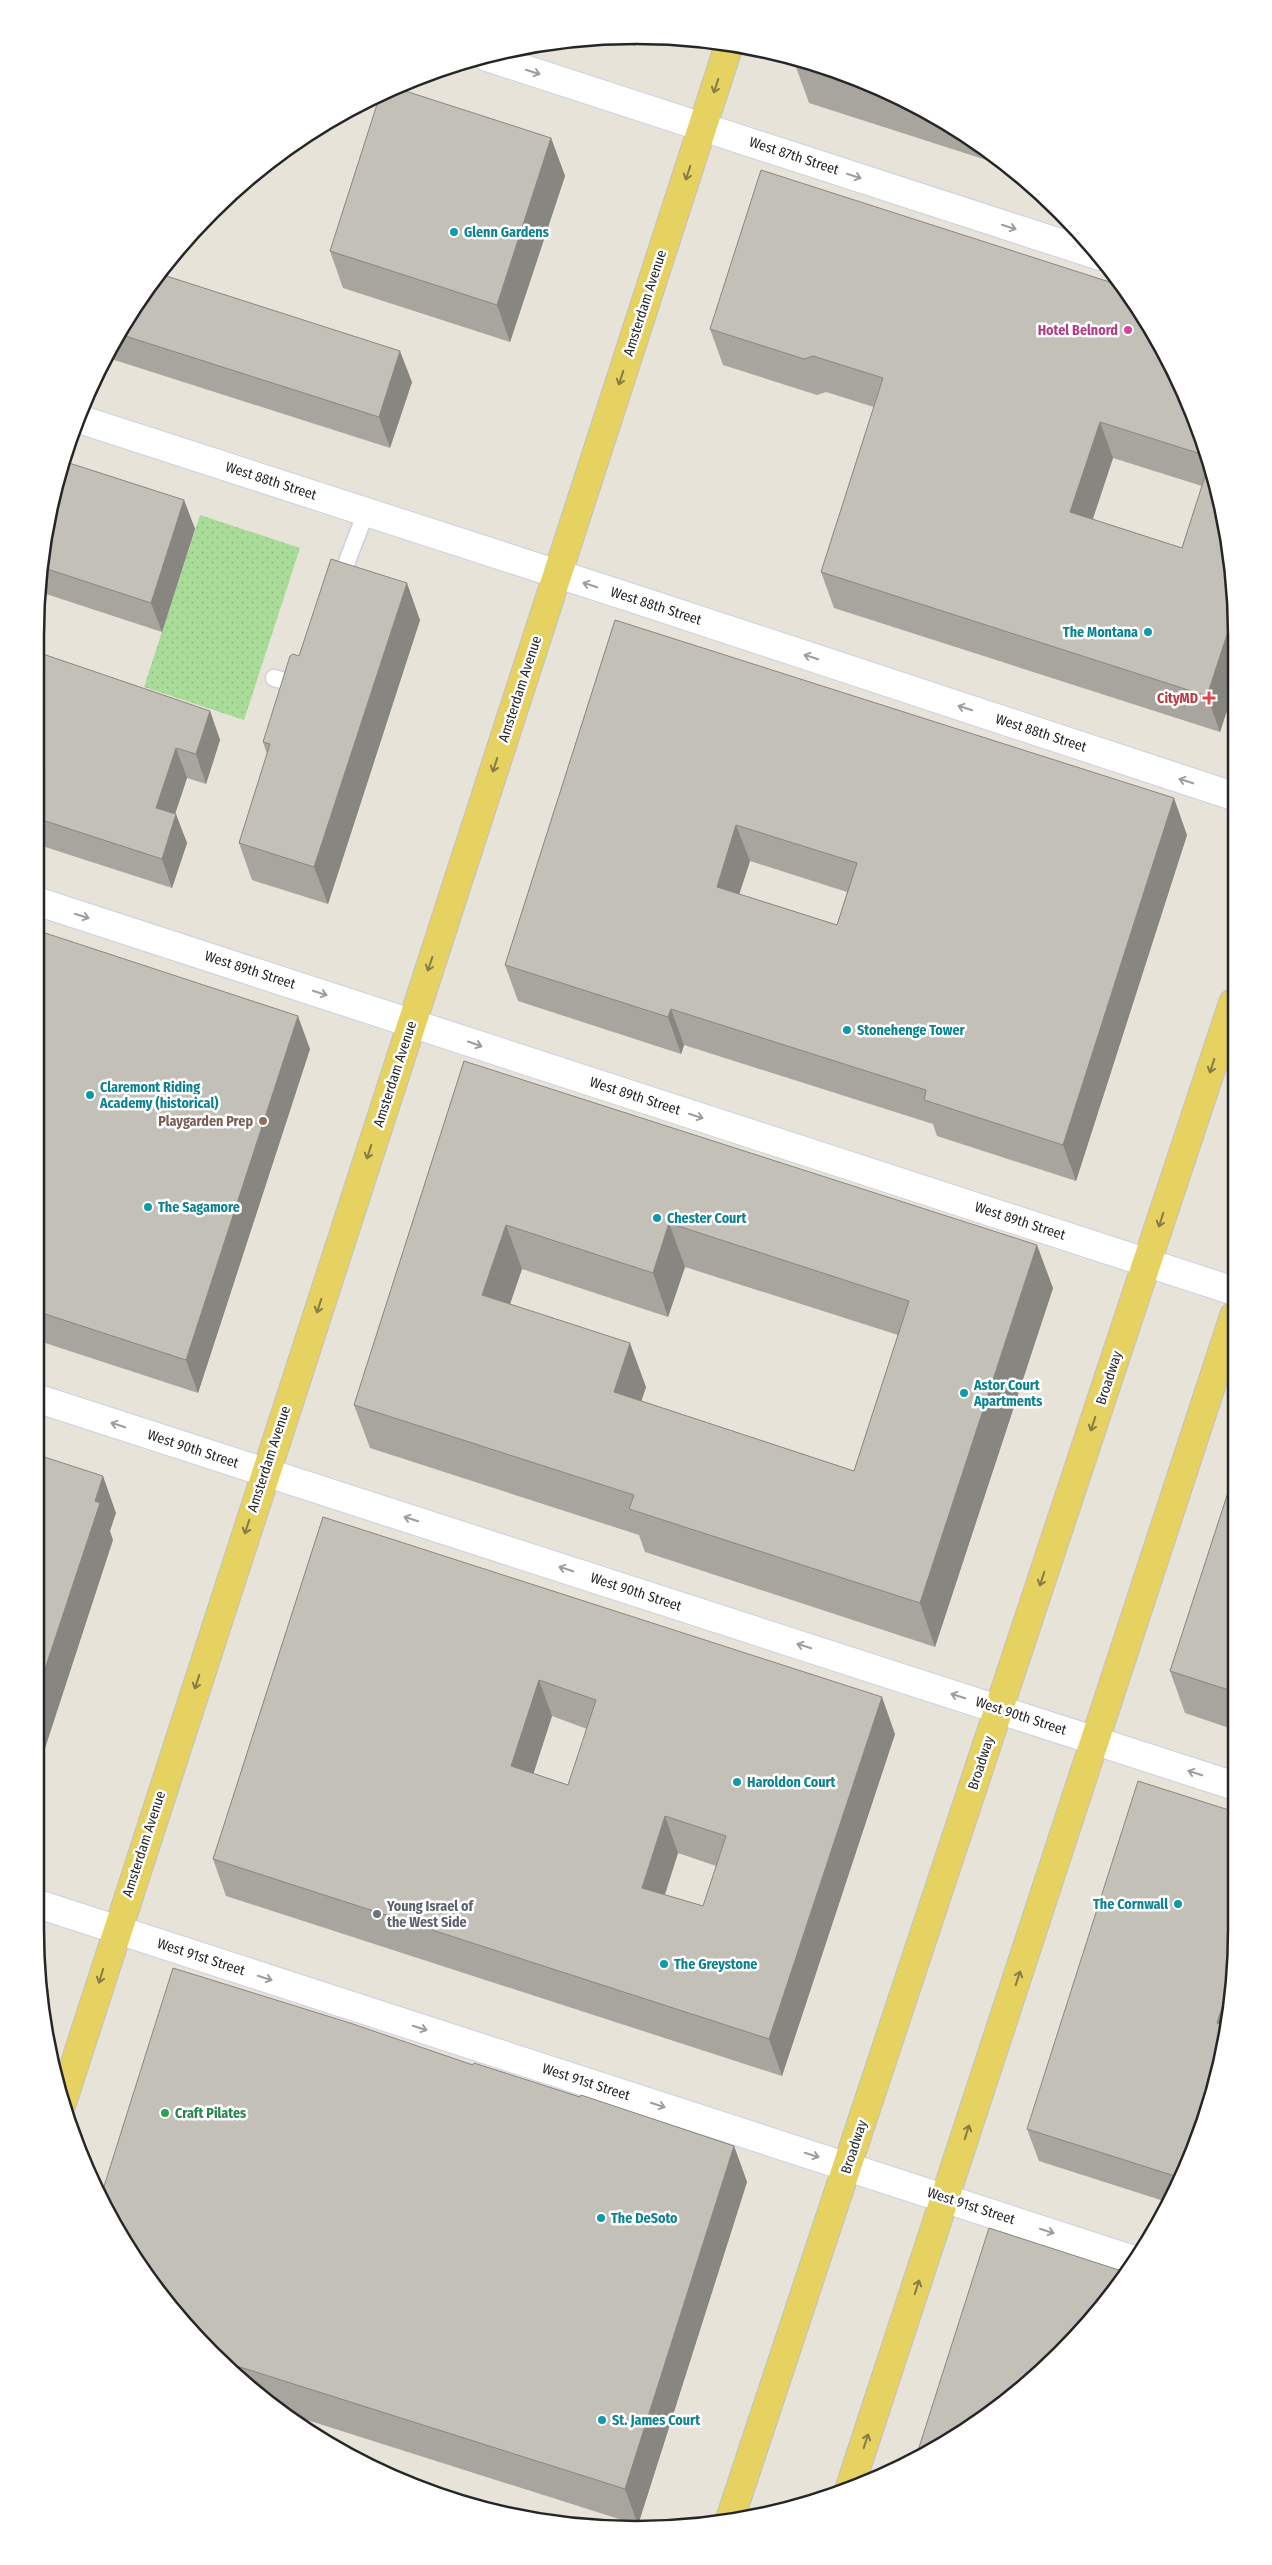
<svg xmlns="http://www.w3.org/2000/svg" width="1272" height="2565" viewBox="0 0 1272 2565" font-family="'Fira Sans Condensed',sans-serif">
<defs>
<pattern id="grass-dots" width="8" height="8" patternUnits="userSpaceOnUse" patternTransform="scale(1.25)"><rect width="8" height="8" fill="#a9dc98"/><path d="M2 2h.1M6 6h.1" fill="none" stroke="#91bd83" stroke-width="1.8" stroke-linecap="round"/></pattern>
</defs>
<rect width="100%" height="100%" fill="#e8e3d8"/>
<!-- grass -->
<path fill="url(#grass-dots)" d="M 200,515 L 300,548 L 244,720 L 144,687 Z"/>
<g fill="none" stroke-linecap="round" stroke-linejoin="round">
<!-- service casing -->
<g stroke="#ced0df" stroke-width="19">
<path id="service" d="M 338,585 L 366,512
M 274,678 L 299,685 L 300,682"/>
</g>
<!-- minor casing -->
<g stroke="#ced0df" stroke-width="30">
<path id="minor" d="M 487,57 L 1100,256
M 79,419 L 632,598 L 1233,796
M 36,901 L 1234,1291
M 36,1398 L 1235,1786
M 35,1903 L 1137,2261"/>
</g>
<!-- primary casing -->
<g stroke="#c2c2c2" stroke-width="30">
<path id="primary" d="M 62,2103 L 729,45
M 850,2487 L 1234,1316
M 729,2522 L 1233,1003"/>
</g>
<!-- service -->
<use href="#service" stroke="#fff" stroke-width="16"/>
<!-- minor -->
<use href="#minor" stroke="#fff" stroke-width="28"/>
<!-- primary -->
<use href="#primary" stroke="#e5d261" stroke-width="28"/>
</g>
<!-- wall -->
<path fill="#a8a59e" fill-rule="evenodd" d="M 612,38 L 638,38 L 635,46 Z
M 792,56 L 902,97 L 1005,166 L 809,103 Z
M 551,138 L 565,176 L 510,342 L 343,288 L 330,251 Z
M 157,273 L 412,382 L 390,448 L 105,357 Z
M 710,329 L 1191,406 L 1232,558 L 1232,695 L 1220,732 L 834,608 L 821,572 L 874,407 L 826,392 L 817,395 L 723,365 ZM 1113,458 L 1202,486 L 1182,548 L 1093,519 Z
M 55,481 L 184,500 L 195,529 L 162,632 L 37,591 Z
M 420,620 L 328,904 L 252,880 L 239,843 L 267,754 L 263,742 L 299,656 Z
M 615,620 L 1187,835 L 1076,1181 L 937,1136 L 933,1124 L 684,1045 L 681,1054 L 518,1001 L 505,965 ZM 750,861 L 847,892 L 837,925 L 739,894 Z
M 36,664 L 210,711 L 220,740 L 206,784 L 187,778 L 175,814 L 187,843 L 172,888 L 36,844 Z
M 36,930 L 310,1049 L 198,1393 L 36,1340 Z
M 464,1061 L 1053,1288 L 935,1647 L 645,1552 L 639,1535 L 370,1448 L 354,1405 ZM 685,1267 L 898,1335 L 854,1471 L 641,1401 L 646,1387 L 510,1304 L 522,1269 L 668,1317 Z
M 1234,1474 L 1235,1730 L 1185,1713 L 1170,1671 Z
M 323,1517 L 895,1734 L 782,2076 L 226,1896 L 213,1859 ZM 552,1716 L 587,1729 L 568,1785 L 533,1774 ZM 678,1853 L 716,1866 L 703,1906 L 665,1895 Z
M 473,2065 L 580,2097 L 734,2146 L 747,2182 L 638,2525 L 285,2413 L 240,2381 L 159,2295 Z
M 1217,2084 L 1175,2195 L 1170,2203 L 1039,2161 L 1027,2129 Z"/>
<!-- shaded-wall -->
<path fill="#888681" d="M 632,38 L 638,38 L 635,46 Z
M 551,138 L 565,176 L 510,342 L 497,305 Z
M 400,351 L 412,382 L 390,448 L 379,417 Z
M 1100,422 L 1113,458 L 1083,548 L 1070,512 Z
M 184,500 L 195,529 L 162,632 L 151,603 Z
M 407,583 L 420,620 L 328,904 L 314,867 Z
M 1232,619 L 1232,695 L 1220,732 L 1207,696 Z
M 210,711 L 220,740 L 206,784 L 196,754 Z
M 176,748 L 187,778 L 167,838 L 156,808 Z
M 1174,798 L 1187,835 L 1076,1181 L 1063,1145 Z
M 176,814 L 187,843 L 172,888 L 162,859 Z
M 736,825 L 750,861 L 730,923 L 717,887 Z
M 671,1009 L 684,1045 L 681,1054 L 668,1017 Z
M 298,1016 L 310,1049 L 198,1393 L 186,1360 Z
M 669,1223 L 685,1267 L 668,1317 L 653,1273 Z
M 506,1225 L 522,1269 L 498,1339 L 482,1295 Z
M 1037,1245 L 1053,1288 L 935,1647 L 920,1603 Z
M 630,1343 L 646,1387 L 630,1436 L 614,1392 Z
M 103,1476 L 116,1513 L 110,1531 L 113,1540 L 36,1776 L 35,1699 L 95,1501 Z
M 539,1680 L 552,1716 L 524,1803 L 511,1766 Z
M 882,1697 L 895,1734 L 782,2076 L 769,2039 Z
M 665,1816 L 678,1853 L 655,1924 L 642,1888 Z
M 1236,1963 L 1236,1968 L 1224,2042 L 1217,2023 Z
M 734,2146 L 747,2182 L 638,2525 L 625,2489 Z"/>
<!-- building -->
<path fill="#c3c0b8" stroke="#888681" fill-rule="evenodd" d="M 396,88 L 551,138 L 497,305 L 330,251 L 380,95 Z
M 761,170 L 1122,286 L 1191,406 L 1204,455 L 1100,422 L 1070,512 L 1182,548 L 1208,467 L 1232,558 L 1232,619 L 1207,696 L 821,572 L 883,378 L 813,356 L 804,359 L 710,329 Z
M 157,273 L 400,351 L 379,417 L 119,334 Z
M 63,461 L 184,500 L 151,603 L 41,567 L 55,481 Z
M 331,559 L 407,583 L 314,867 L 239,843 L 270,744 L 263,742 L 290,656 L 293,654 L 299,656 Z
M 615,620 L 1174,798 L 1063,1145 L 924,1100 L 926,1090 L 671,1009 L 668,1017 L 505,965 ZM 736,825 L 857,863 L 837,925 L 717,887 Z
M 40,653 L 210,711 L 196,754 L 176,748 L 156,808 L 176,814 L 162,859 L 36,818 L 36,664 Z
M 36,930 L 298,1016 L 186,1360 L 36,1311 Z
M 464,1061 L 1037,1245 L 920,1603 L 629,1509 L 634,1495 L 354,1405 ZM 669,1223 L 909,1301 L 854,1471 L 614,1392 L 630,1343 L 482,1295 L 506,1225 L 653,1273 Z
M 35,1454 L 103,1476 L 95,1501 L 100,1503 L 35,1699 Z
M 1234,1474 L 1235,1692 L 1170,1671 Z
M 323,1517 L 882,1697 L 769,2039 L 213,1859 ZM 539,1680 L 596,1700 L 568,1785 L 511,1766 ZM 665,1816 L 726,1836 L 703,1906 L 642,1888 Z
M 1138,1781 L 1235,1812 L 1236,1963 L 1217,2023 L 1226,2026 L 1217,2084 L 1181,2178 L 1027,2129 Z
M 173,1968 L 350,2023 L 473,2065 L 474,2063 L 580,2097 L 581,2095 L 734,2146 L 625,2489 L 221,2361 L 159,2295 L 115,2229 L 101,2196 Z
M 989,2228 L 1128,2273 L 1061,2354 L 1002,2406 L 915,2460 Z"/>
<!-- one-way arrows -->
<defs><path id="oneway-shaft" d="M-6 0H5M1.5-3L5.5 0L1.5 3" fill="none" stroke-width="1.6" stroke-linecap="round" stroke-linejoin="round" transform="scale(1.25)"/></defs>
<g stroke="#9d9d9d">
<use href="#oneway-shaft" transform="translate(533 72) rotate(18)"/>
<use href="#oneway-shaft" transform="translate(854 176) rotate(18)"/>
<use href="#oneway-shaft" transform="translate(1009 227) rotate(18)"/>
<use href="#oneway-shaft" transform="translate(590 585) rotate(-162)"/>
<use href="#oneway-shaft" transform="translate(811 657) rotate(-162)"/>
<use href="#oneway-shaft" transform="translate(965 708) rotate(-162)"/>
<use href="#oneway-shaft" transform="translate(1186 781) rotate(-162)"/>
<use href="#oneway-shaft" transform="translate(82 916) rotate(18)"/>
<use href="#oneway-shaft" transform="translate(320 993) rotate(18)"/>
<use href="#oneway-shaft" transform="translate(475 1044) rotate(19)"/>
<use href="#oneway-shaft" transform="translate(696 1116) rotate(18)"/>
<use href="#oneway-shaft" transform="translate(118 1425) rotate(-162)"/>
<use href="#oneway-shaft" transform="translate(411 1519) rotate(-162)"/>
<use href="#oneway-shaft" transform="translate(566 1569) rotate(-162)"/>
<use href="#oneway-shaft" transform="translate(804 1646) rotate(-162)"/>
<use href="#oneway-shaft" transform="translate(958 1696) rotate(-162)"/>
<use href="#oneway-shaft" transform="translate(1195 1773) rotate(-162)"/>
<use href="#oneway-shaft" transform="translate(265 1978) rotate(18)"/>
<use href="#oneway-shaft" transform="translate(420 2028) rotate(18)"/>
<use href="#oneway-shaft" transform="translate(658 2105) rotate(18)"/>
<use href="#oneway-shaft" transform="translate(812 2155) rotate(18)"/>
<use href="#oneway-shaft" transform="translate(1047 2231) rotate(18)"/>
</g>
<g stroke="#867c44">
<use href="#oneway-shaft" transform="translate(716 86) rotate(108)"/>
<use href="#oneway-shaft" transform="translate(688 173) rotate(108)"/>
<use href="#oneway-shaft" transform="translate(621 378) rotate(108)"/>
<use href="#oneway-shaft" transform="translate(495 765) rotate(108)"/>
<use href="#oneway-shaft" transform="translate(430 964) rotate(109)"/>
<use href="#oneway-shaft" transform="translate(1212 1066) rotate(108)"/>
<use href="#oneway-shaft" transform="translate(369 1152) rotate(108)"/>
<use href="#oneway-shaft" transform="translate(1161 1220) rotate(108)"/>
<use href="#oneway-shaft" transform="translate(319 1306) rotate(108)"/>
<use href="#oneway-shaft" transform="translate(1093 1424) rotate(108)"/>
<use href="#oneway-shaft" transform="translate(247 1527) rotate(108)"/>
<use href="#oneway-shaft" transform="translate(1042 1579) rotate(108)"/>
<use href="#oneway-shaft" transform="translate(197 1682) rotate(108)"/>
<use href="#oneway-shaft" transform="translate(101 1976) rotate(107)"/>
<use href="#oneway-shaft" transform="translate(1018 1978) rotate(-72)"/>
<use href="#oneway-shaft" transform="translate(967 2132) rotate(-72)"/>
<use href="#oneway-shaft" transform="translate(917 2287) rotate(-72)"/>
<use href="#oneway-shaft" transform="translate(866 2441) rotate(-72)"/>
</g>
<!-- markers -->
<g fill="#0f9aa8" stroke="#fff" stroke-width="2">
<circle cx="454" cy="232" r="5"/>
<circle cx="1148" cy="632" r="5"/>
<circle cx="847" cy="1030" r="5"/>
<circle cx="90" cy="1095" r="5"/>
<circle cx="148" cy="1207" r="5"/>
<circle cx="657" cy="1218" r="5"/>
<circle cx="964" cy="1393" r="5"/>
<circle cx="737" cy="1782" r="5"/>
<circle cx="1178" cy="1904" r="5"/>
<circle cx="664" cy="1964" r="5"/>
<circle cx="601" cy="2218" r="5"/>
<circle cx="602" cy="2420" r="5"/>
</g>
<circle fill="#d1479c" stroke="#fff" stroke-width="2" cx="1128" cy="330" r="5"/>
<path fill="#e0444e" stroke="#fff" stroke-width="2" d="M1206.5 690.5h5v5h5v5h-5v5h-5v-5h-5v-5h5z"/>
<circle fill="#8d6e63" stroke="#fff" stroke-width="2" cx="263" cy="1121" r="5"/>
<circle fill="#6b7280" stroke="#fff" stroke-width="2" cx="377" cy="1914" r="5"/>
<circle fill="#2e9e5b" stroke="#fff" stroke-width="2" cx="165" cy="2113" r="5"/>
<g text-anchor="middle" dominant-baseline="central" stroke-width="5" stroke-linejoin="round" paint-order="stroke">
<!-- street labels -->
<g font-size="14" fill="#262626" stroke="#fff">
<text transform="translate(794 156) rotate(18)">West 87th Street</text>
<text transform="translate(645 303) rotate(-72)">Amsterdam Avenue</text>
<text transform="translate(271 481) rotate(18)">West 88th Street</text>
<text transform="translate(656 606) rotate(18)">West 88th Street</text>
<text transform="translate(520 689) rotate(-72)">Amsterdam Avenue</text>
<text transform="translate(1041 733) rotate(18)">West 88th Street</text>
<text transform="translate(250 970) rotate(18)">West 89th Street</text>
<text transform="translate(395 1074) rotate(-72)">Amsterdam Avenue</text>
<text transform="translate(635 1096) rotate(18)">West 89th Street</text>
<text transform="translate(1020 1221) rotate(18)">West 89th Street</text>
<text transform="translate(1109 1378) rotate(-72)">Broadway</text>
<text transform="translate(193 1449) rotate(18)">West 90th Street</text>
<text transform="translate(269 1459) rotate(-72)">Amsterdam Avenue</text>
<text transform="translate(636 1592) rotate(18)">West 90th Street</text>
<text transform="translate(1021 1716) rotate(18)">West 90th Street</text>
<text transform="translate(981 1763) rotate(-72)">Broadway</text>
<text transform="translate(144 1844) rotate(-72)">Amsterdam Avenue</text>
<text transform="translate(201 1957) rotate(18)">West 91st Street</text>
<text transform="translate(586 2082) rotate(18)">West 91st Street</text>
<text transform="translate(854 2147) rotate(-72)">Broadway</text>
<text transform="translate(971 2206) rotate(18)">West 91st Street</text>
</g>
<!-- culture labels -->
<g font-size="14" font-weight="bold" fill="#0d838f" stroke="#fff" text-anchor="start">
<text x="464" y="232">Glenn Gardens</text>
<text x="1138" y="632" text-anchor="end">The Montana</text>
<text x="857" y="1030">Stonehenge Tower</text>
<text x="100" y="1087">Claremont Riding<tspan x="100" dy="16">Academy (historical)</tspan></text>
<text x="158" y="1207">The Sagamore</text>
<text x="667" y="1218">Chester Court</text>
<text x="974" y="1385">Astor Court<tspan x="974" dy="16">Apartments</tspan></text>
<text x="747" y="1782">Haroldon Court</text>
<text x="1168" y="1904" text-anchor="end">The Cornwall</text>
<text x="674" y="1964">The Greystone</text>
<text x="611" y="2218">The DeSoto</text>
<text x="612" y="2420">St. James Court</text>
</g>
<!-- hotel labels -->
<g font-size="14" font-weight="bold" fill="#b23c85" stroke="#fff" text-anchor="end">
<text x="1118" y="330">Hotel Belnord</text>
</g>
<!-- health labels -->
<g font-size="14" font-weight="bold" fill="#be3a42" stroke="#fff" text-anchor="end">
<text x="1198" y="698">CityMD</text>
</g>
<!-- education labels -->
<g font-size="14" font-weight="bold" fill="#785e54" stroke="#fff" text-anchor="end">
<text x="253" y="1121">Playgarden Prep</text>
</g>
<!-- worship labels -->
<g font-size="14" font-weight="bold" fill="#5b616d" stroke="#fff" text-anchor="start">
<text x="387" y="1906">Young Israel of<tspan x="387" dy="16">the West Side</tspan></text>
</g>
<!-- leisure labels -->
<g font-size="14" font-weight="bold" fill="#27864d" stroke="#fff" text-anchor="start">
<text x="175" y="2113">Craft Pilates</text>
</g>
</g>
<!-- crop -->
<path d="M0 0H1272V2565H0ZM636 44H636A592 592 0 0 1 1228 636V1929A592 592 0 0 1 636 2521H636A592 592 0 0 1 44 1929V636A592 592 0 0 1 636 44Z" fill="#fff" fill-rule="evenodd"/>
<path fill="none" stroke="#262626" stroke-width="2.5" d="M636 44H636A592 592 0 0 1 1228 636V1929A592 592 0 0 1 636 2521H636A592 592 0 0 1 44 1929V636A592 592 0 0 1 636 44Z"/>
</svg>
